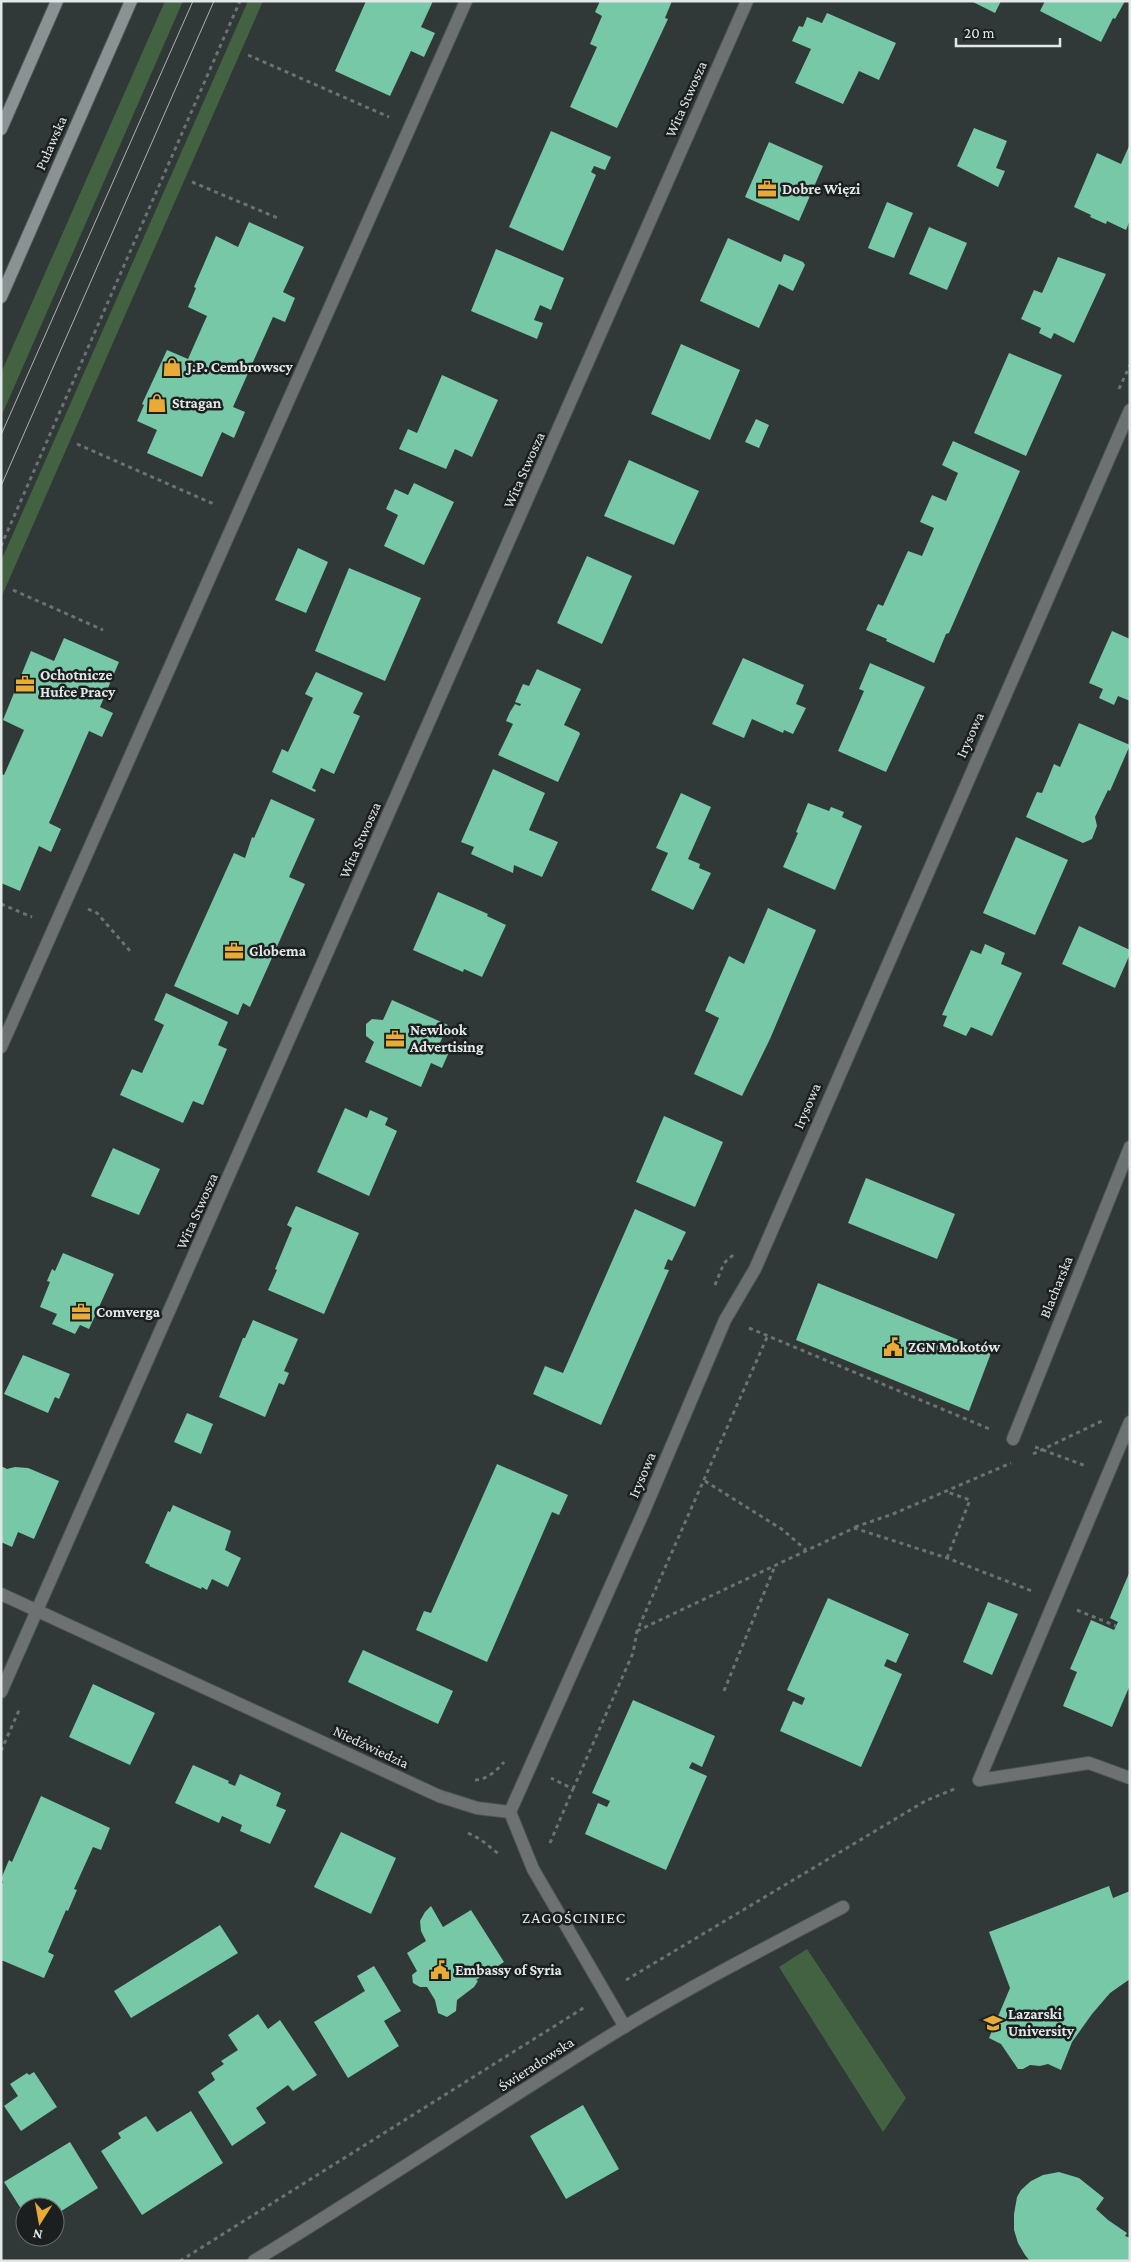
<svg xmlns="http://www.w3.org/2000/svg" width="1131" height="2262" viewBox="0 0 1131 2262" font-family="'Crimson Pro',serif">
<rect width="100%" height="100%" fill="#303938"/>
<!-- green -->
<path fill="#426241" d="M 165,1 L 183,1 L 1,417 L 1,373 Z
M 248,1 L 263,1 L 1,598 L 1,561 Z
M 807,1949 L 906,2098 L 883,2132 L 779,1967 Z"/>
<!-- building -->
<path fill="#77c8a6" d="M 366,1 L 433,1 L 421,27 L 435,33 L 424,57 L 411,51 L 390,96 L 335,71 Z
M 600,1 L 672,1 L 665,18 L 668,19 L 617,128 L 570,107 L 597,47 L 590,44 L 602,16 L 595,12 Z
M 971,1 L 1001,1 L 995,13 Z
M 1045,1 L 1125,1 L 1115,19 L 1113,18 L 1101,42 L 1040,11 Z
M 827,13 L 896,43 L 879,80 L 859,71 L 843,104 L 795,83 L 811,49 L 792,41 L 799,26 L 803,27 L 807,17 L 822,23 Z
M 974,128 L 1007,141 L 996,168 L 1005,171 L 998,187 L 957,166 Z
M 551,131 L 611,157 L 605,170 L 594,166 L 591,172 L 596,175 L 563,251 L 509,227 Z
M 769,142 L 823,166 L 799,221 L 745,197 Z
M 1130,144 L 1130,220 L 1126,230 L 1107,221 L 1106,224 L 1090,217 L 1091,215 L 1074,207 L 1097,153 L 1121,164 Z
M 887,202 L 913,213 L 894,258 L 868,248 Z
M 249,222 L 304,247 L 283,292 L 295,298 L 285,322 L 273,317 L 233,407 L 245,412 L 234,438 L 222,432 L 202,477 L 147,453 L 157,430 L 137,421 L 144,405 L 142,404 L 167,350 L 188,359 L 207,316 L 188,307 L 196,288 L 194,287 L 216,236 L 238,247 Z
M 929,227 L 967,243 L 947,290 L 909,274 Z
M 728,238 L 781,262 L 784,254 L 803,262 L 805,265 L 793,291 L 779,284 L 759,328 L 700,301 Z
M 496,249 L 564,278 L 551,310 L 540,305 L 534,320 L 543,323 L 537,339 L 471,311 Z
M 1058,257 L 1106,274 L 1074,343 L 1054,333 L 1051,339 L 1039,333 L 1041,328 L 1021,319 L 1034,290 L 1042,293 Z
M 681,344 L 740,370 L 710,440 L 651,414 Z
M 1009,353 L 1062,375 L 1026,456 L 974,433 Z
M 442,375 L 498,400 L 472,457 L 455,449 L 446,469 L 399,449 L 408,429 L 417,433 Z
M 756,419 L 769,425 L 759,448 L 745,442 Z
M 953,441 L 1020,471 L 949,633 L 946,634 L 934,663 L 886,641 L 887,639 L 866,630 L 878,604 L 898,612 L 883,606 L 908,551 L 922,556 L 934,528 L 920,522 L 932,495 L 946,501 L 958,473 L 942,465 Z
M 629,460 L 699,491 L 674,545 L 604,516 Z
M 414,483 L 454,502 L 424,565 L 384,546 L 398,515 L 386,509 L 395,489 L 408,495 Z
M 298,548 L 328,562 L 306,613 L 275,600 Z
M 587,556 L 632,576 L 602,644 L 557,623 Z
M 349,568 L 421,598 L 385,681 L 315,651 Z
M 1112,631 L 1130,639 L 1130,701 L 1118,696 L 1114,705 L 1099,698 L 1103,689 L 1089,683 Z
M 64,638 L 119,662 L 100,707 L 113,713 L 102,737 L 89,731 L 49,823 L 61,829 L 51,852 L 39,846 L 20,891 L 1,883 L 1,774 L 4,775 L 24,730 L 3,720 L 31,651 L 54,661 Z
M 743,658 L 804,685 L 796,704 L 806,708 L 793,734 L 784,730 L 783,733 L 752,719 L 744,738 L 712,724 Z
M 870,663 L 925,687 L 886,772 L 838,751 L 864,691 L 859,689 Z
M 537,669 L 581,689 L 564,725 L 579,732 L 580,734 L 558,782 L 498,755 L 513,724 L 506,721 L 510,712 L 515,704 L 520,706 L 521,704 L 515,702 L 523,684 L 529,686 Z
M 316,672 L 363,693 L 353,713 L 360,716 L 334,774 L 321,768 L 312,788 L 316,790 L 315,792 L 272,772 L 282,749 L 288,752 L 313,698 L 305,694 Z
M 1079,723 L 1130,745 L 1110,791 L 1108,790 L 1095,817 L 1097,826 L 1092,839 L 1083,843 L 1026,817 L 1037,792 L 1042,793 L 1054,764 L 1060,767 Z
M 493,769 L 545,793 L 529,830 L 558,842 L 542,877 L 514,865 L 513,873 L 471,854 L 474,847 L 461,842 Z
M 681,793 L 711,807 L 688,859 L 700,864 L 699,868 L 711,873 L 693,910 L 651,890 L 668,853 L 656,848 Z
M 271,799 L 315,819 L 289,877 L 305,884 L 250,1007 L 243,1003 L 238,1015 L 174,986 L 234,853 L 245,858 L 252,837 L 254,838 Z
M 808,803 L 829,811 L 831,807 L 844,812 L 842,817 L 862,826 L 835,890 L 783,867 L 798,833 L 796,832 Z
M 1016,837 L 1068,860 L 1035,935 L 983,913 Z
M 438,892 L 488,914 L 487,916 L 506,925 L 482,977 L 464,969 L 463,972 L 413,950 Z
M 768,908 L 816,930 L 770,1039 L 742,1096 L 694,1074 L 719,1018 L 705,1011 L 729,956 L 744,964 Z
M 1079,926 L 1130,950 L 1130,954 L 1115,988 L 1062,964 Z
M 985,944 L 1005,953 L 1001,964 L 1022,973 L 992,1036 L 971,1027 L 966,1036 L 943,1026 L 947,1016 L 942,1015 L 971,950 L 981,954 Z
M 166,993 L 228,1022 L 218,1045 L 227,1049 L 203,1105 L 193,1101 L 183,1123 L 120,1095 L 132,1069 L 142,1073 L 164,1025 L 154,1020 Z
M 392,1000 L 448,1025 L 438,1047 L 449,1052 L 442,1068 L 431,1063 L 421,1087 L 365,1062 L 374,1042 L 366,1036 L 366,1024 L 372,1019 L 383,1020 Z
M 345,1108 L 367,1118 L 370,1110 L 388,1118 L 385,1125 L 397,1131 L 369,1196 L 317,1172 Z
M 664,1116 L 723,1142 L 695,1207 L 636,1182 Z
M 113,1148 L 160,1169 L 139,1215 L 91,1196 Z
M 866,1178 L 955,1214 L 937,1259 L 848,1223 Z
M 296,1206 L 359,1233 L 324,1314 L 268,1290 L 277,1270 L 275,1269 L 292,1228 L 287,1225 Z
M 635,1209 L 686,1232 L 672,1261 L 668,1259 L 664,1269 L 669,1270 L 601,1425 L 533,1394 L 545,1366 L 563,1373 Z
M 63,1253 L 114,1274 L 89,1329 L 80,1325 L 75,1334 L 52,1324 L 57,1314 L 40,1307 L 50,1282 L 47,1281 L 52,1269 L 55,1271 Z
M 818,1283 L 991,1353 L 969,1411 L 796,1340 Z
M 253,1320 L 298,1339 L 284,1371 L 289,1373 L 284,1385 L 279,1383 L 265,1417 L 219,1397 L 243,1338 L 245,1338 Z
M 23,1355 L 70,1374 L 59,1399 L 55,1397 L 48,1413 L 4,1394 Z
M 187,1413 L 213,1424 L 201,1454 L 174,1442 Z
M 497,1464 L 568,1495 L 559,1515 L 552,1512 L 487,1662 L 416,1630 L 424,1611 L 431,1613 Z
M 1,1466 L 7,1469 L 15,1467 L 28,1468 L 59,1481 L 34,1539 L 18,1532 L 12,1547 L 1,1542 Z
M 173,1505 L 231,1531 L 225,1550 L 241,1558 L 228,1587 L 212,1579 L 207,1590 L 202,1587 L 201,1589 L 149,1566 L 150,1565 L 145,1563 L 168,1511 L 170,1512 Z
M 1130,1571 L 1130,1685 L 1112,1727 L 1063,1706 L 1077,1672 L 1070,1669 L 1091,1620 L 1114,1630 L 1118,1622 L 1110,1618 Z
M 828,1598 L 909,1634 L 896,1663 L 887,1659 L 884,1666 L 902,1674 L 861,1767 L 780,1731 L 793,1701 L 802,1705 L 805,1698 L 787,1690 Z
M 988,1602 L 1018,1614 L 992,1675 L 963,1662 Z
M 363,1650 L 453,1691 L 438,1724 L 348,1682 Z
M 93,1684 L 155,1713 L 130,1765 L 69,1737 Z
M 633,1700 L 715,1736 L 702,1767 L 692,1762 L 689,1768 L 707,1776 L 666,1870 L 585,1834 L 598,1803 L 607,1807 L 610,1801 L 592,1793 Z
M 193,1765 L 229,1781 L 228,1783 L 235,1786 L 240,1774 L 281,1793 L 276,1806 L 286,1810 L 270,1844 L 240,1831 L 242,1825 L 222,1816 L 219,1823 L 175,1803 Z
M 41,1796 L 110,1828 L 101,1850 L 93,1847 L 74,1889 L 77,1890 L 68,1911 L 66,1910 L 48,1952 L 54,1955 L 44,1978 L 1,1960 L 1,1886 L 3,1882 L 1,1879 L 9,1860 L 12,1862 Z
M 341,1832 L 396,1858 L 371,1914 L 314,1887 Z
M 1109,1886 L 1113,1898 L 1130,1891 L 1130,1979 L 1110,1993 L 1092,2014 L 1072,2042 L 1061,2070 L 1048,2064 L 1040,2066 L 1030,2065 L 1023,2069 L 1018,2069 L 1001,2044 L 989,2038 L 1010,1988 L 989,1932 Z
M 431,1906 L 443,1927 L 471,1910 L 504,1962 L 476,1980 L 478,1981 L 474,1987 L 457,2000 L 456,2011 L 447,2017 L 438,2013 L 435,2000 L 427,1987 L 420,1987 L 413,1983 L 412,1975 L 417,1971 L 407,1953 L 426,1941 L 421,1931 L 420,1921 L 425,1912 Z
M 220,1925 L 238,1953 L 131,2018 L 114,1991 Z
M 374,1966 L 401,2011 L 384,2021 L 399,2046 L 348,2078 L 314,2022 L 365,1991 L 357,1976 Z
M 258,2014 L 268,2029 L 280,2020 L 317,2075 L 293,2091 L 288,2085 L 256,2108 L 266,2123 L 232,2146 L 198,2092 L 215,2080 L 211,2073 L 224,2064 L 221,2061 L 238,2050 L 228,2035 Z
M 34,2072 L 57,2107 L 21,2131 L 4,2106 L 18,2096 L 10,2084 L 27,2073 L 29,2075 Z
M 583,2105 L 619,2169 L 566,2199 L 530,2136 Z
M 191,2111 L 223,2163 L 142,2215 L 101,2151 L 121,2138 L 118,2133 L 146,2116 L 157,2132 Z
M 70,2142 L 98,2188 L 55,2215 L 55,2207 L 25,2207 L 25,2215 L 4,2182 Z
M 1059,2172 L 1079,2178 L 1104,2198 L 1096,2209 L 1108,2220 L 1127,2233 L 1125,2236 L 1130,2238 L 1130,2261 L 1030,2261 L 1025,2255 L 1018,2243 L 1014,2230 L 1014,2214 L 1017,2197 L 1021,2190 L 1031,2181 L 1043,2175 Z"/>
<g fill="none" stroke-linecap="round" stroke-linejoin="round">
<!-- service casing -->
<g stroke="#4c5554" stroke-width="14">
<path id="service" d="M 1130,1422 L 979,1780 L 1089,1763 L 1130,1778"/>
</g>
<!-- minor casing -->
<g stroke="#4c5554" stroke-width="14">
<path id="minor" d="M 1,1047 L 466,1
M 1013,1439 L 1130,1147
M 1,1594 L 439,1796 L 477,1808 L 510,1812
M 1,1692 L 747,1
M 510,1812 L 644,1511 L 725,1320 L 755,1269 L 1130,410
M 510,1812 L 533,1869 L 625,2027
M 254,2261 C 379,2185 500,2103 624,2027 C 695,1984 769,1946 843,1907"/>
</g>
<!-- secondary casing -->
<g stroke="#4c5554" stroke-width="14">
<path id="secondary" d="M 1,129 L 57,1
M 1,297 L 131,1"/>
</g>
<!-- path -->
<path stroke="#6b7372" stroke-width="3" stroke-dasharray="4 4" stroke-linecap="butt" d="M 248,55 L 389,117
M 192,182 L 280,219
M 1119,389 L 1130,365
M 77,444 L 216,505
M 1,546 L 240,1
M 13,590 L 103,630
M 1,904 L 32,917
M 88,909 L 97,913 L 131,952
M 715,1285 L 724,1263 L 733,1255
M 749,1328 L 992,1430
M 1035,1447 L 1086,1466
M 1033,1454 L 1104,1420
M 705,1481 L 783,1530 L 806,1550
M 855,1527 L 893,1514 L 1011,1463
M 947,1558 L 970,1500 L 947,1492
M 1077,1610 L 1116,1626
M 637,1631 L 854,1528 L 947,1558 L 1032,1591
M 724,1691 L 775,1566
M 1,1751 L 20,1708
M 475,1780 C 487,1780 497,1770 504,1762
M 573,1789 L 633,1653 L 637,1631 L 768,1335
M 468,1833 L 480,1839 L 500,1855
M 550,1843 L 573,1789 L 551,1778
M 626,1980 L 927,1800 L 957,1788
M 180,2261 L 585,2007"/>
<!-- service -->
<use href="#service" stroke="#6d7172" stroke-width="12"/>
<!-- minor -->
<use href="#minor" stroke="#6d7172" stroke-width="12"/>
<!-- secondary -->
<use href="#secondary" stroke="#8a9293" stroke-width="12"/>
<!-- tram -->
<path stroke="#abb1b0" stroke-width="1" d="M 1,435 L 193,1
M 1,486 L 214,1"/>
</g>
<!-- icons -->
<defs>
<g id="office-bare" transform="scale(1.5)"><path d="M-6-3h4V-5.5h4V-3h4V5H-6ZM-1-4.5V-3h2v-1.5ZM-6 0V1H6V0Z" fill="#e8ab37" stroke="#1b1f1f" stroke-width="2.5" paint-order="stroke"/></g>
<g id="shop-bare" transform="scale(1.5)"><path d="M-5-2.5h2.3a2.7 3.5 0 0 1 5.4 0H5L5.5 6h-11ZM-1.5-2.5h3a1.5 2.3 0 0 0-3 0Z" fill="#e8ab37" stroke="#1b1f1f" stroke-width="2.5" paint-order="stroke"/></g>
<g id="civic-bare" transform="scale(1.5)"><path d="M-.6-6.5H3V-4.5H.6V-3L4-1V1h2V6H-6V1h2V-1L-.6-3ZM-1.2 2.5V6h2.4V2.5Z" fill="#e8ab37" stroke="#1b1f1f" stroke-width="2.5" paint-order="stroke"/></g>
<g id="university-bare" transform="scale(1.5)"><path d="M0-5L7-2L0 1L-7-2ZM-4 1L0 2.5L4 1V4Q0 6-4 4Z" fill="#e8ab37" stroke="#1b1f1f" stroke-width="2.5" paint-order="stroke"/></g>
</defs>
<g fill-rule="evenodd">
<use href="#office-bare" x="767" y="189"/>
<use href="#shop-bare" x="172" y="367"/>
<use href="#shop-bare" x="157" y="403"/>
<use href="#office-bare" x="25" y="684"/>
<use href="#office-bare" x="234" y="951"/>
<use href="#office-bare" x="395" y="1039"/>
<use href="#office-bare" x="81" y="1312"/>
<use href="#civic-bare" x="893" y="1347"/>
<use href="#civic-bare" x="440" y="1970"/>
<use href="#university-bare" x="993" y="2023"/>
</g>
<g text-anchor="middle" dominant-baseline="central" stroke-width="5" stroke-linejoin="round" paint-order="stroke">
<!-- street labels -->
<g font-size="15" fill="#e2e7e7" stroke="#1b1f1f">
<text transform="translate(686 99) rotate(-66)">Wita Stwosza</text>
<text transform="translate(51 143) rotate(-66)">Puławska</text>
<text transform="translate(524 470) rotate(-66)">Wita Stwosza</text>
<text transform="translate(970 735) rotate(-66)">Irysowa</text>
<text transform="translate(360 840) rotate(-66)">Wita Stwosza</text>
<text transform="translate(807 1106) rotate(-67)">Irysowa</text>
<text transform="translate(197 1211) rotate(-66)">Wita Stwosza</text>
<text transform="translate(1056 1287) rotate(-68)">Blacharska</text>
<text transform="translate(642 1475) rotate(-67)">Irysowa</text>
<text transform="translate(371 1747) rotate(25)">Niedźwiedzia</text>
<text transform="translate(536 2064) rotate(-33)">Świeradowska</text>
</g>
<!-- poi labels -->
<g font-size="15" font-weight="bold" fill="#e2e7e7" stroke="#1b1f1f" text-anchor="start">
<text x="782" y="189">Dobre Więzi</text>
<text x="187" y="367">J.P. Cembrowscy</text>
<text x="172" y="403">Stragan</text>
<text x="40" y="675">Ochotnicze<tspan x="40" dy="17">Hufce Pracy</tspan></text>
<text x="249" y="951">Globema</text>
<text x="410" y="1030">Newlook<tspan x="410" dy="17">Advertising</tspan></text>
<text x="96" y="1312">Comverga</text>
<text x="908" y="1347">ZGN Mokotów</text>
<text x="455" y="1970">Embassy of Syria</text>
<text x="1008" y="2014">Lazarski<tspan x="1008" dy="17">University</tspan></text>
</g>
<!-- neighbourhood labels -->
<g font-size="16" letter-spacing="1" fill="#e2e7e7" stroke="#1b1f1f">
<text x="574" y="1917">ZAGOŚCINIEC</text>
</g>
</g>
<!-- border -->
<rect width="1131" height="2262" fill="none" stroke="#e2e7e7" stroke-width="5"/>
<!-- north arrow -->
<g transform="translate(40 2222) rotate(191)"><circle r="24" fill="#1b1f1f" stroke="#6b6f6f"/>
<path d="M0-4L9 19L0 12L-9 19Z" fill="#e8ab37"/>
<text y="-8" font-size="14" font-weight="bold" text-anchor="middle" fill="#e2e7e7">N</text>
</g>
<!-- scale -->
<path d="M956 38v8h104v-8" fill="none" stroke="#e2e7e7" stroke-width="2.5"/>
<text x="964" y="38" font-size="15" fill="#e2e7e7" stroke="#1b1f1f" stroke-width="4" paint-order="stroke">20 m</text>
</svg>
